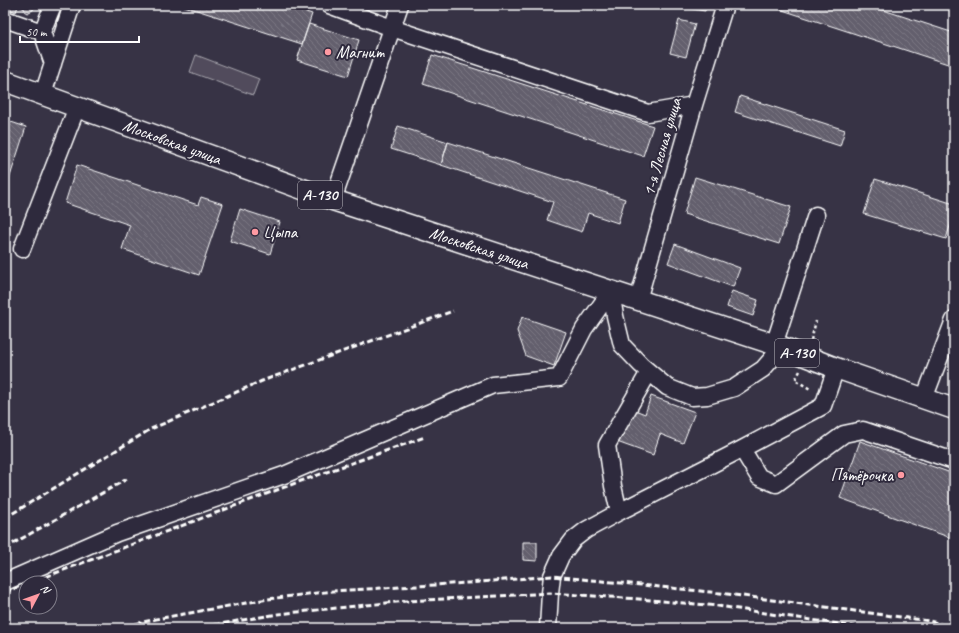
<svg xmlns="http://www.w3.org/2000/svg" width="959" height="633" viewBox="0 0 959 633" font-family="Caveat,sans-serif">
<defs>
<pattern id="building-back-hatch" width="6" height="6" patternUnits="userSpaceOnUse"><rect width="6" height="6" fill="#635f6d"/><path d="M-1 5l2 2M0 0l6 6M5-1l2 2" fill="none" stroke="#7a7783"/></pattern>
</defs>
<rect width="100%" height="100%" fill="#373345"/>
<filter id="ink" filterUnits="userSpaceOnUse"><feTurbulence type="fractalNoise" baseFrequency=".025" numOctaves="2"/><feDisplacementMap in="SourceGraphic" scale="8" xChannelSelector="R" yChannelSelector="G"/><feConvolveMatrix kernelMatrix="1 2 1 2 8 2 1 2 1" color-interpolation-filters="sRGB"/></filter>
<g filter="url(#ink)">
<!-- green -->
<path fill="#514c5c" stroke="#a8a6ae" d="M 196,55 L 259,79 L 253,95 L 190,72 Z"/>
<!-- building -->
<path fill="url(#building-back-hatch)" stroke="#fff" d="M 5,5 L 32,5 L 31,6 L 34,7 L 33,10 L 27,13 L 24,11 L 25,9 L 18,6 L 16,12 L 7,8 L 6,10 L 5,10 Z
M 181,5 L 286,5 L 312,14 L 302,44 Z
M 681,5 L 706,5 L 705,11 L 680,7 Z
M 767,5 L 868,5 L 954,33 L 954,66 Z
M 679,20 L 695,24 L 686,57 L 670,53 Z
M 309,24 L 359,40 L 348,76 L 297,60 Z
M 432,55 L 653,126 L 643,156 L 423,84 Z
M 740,96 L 845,130 L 840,146 L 735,112 Z
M 5,120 L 26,127 L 5,192 Z
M 398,126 L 448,142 L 441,165 L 391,149 Z
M 448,142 L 625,199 L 618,223 L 588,213 L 582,232 L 547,220 L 553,202 L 441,165 Z
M 77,165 L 198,205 L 201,197 L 223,204 L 199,275 L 122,249 L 130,225 L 65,203 Z
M 695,177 L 791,207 L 779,244 L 684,214 Z
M 875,179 L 954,204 L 954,213 L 946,239 L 864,214 Z
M 240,209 L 280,222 L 270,254 L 230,241 Z
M 675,244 L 740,268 L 733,287 L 668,263 Z
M 732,291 L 758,300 L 753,316 L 727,307 Z
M 522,317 L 566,332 L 554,366 L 526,356 L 517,331 Z
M 651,396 L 695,412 L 683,443 L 660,434 L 653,455 L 617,442 L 630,408 L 645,414 Z
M 860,441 L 954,474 L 954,539 L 840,498 Z
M 523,542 L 537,542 L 537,561 L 523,560 Z"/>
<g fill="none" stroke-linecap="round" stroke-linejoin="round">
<!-- minor casing -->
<g stroke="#fff" stroke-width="19">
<path id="minor" d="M 329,5 L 392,28 L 648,113 L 694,105
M 5,19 L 42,32 L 53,64
M 42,32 L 53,5
M 43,94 L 72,5
M 333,200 L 400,5
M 22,249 L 77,107
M 611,291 L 615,316 L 622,345 L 641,365 L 667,387 L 692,397 L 707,396 L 734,388 L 763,369 L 782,347
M 638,300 L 694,105 L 725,5
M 774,345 L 816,215
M 924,399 L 954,320
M 742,449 L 759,477 L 776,484 L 844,434 L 863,430 L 954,461
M 619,512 L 613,486 L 607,445 L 649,372
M 5,582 L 117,533 L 284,475 L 493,385 L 559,378 L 584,329 L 611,291
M 548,628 L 550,593 L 552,576 L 561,556 L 573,540 L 586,530 L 619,512 L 742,449 L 823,406 L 836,368"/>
</g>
<!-- major casing -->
<g stroke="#fff" stroke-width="23">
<path id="major" d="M 5,81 L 333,200 L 782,347 L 836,368 L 954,409"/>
</g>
<!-- path -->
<path stroke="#fff" stroke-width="2.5" stroke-dasharray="3 3" stroke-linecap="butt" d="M 811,340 L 816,321
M 800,371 L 795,380 L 812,390"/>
<!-- minor -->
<use href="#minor" stroke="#2f2a3d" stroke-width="16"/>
<!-- major -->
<use href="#major" stroke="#2f2a3d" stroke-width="20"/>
<!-- rail -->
<path stroke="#fff" stroke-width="3" stroke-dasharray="6 3" stroke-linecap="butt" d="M 5,518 L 151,429 L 262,381 L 453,311
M 5,548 L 127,479
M 29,583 L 301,481 L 425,437
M 5,592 L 26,584
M 118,628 L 156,619 L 268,599 L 333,591 L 467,583 L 552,576 L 720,593 L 930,621 L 954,628
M 197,628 L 278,614 L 406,601 L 550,593 L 639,599 L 718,606 L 865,628"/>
</g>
</g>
<!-- markers -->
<g fill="#ff9aa2" stroke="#2f2a3d" stroke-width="1.5">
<circle cx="328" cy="52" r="4"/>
<circle cx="255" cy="232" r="4"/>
<circle cx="901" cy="475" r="4"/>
</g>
<g text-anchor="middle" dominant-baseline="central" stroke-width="4" stroke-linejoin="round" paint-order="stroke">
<!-- shield labels -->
<g fill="#2f2a3d" stroke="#c1bfc5" stroke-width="1">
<rect x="298" y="181" width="44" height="28" rx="3"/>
<rect x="775" y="339" width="44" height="28" rx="3"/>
</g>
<g font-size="16" font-weight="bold" fill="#fff">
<text x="320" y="195">А-130</text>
<text x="797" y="353">А-130</text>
</g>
<!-- poi labels -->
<g font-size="17" fill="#fff" stroke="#2f2a3d" text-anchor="start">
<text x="336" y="52">Магнит</text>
<text x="263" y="232">Цыпа</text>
<text x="893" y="475" text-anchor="end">Пятёрочка</text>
</g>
<!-- street labels -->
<g font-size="17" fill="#fff" stroke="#2f2a3d">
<text transform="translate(172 142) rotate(20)">Московская улица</text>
<text transform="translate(662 147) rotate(-74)">1-я Лесная улица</text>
<text transform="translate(479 248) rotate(18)">Московская улица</text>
</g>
</g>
<!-- margin -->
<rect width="959" height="633" fill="none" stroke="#2f2a3d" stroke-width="20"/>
<rect x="10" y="10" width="939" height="613" fill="none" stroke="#fff" stroke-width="1.5" filter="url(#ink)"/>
<!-- north arrow -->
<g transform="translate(38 595) rotate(49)"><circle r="19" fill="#2f2a3d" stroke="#827f8b"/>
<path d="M0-3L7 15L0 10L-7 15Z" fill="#ff9aa2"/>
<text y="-6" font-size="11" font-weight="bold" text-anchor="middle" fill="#ffffff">N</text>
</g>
<!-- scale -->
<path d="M20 36v6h119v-6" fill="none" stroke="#ffffff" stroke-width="2"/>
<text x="26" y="36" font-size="12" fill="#ffffff" stroke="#2f2a3d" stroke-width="3" paint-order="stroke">50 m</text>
</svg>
